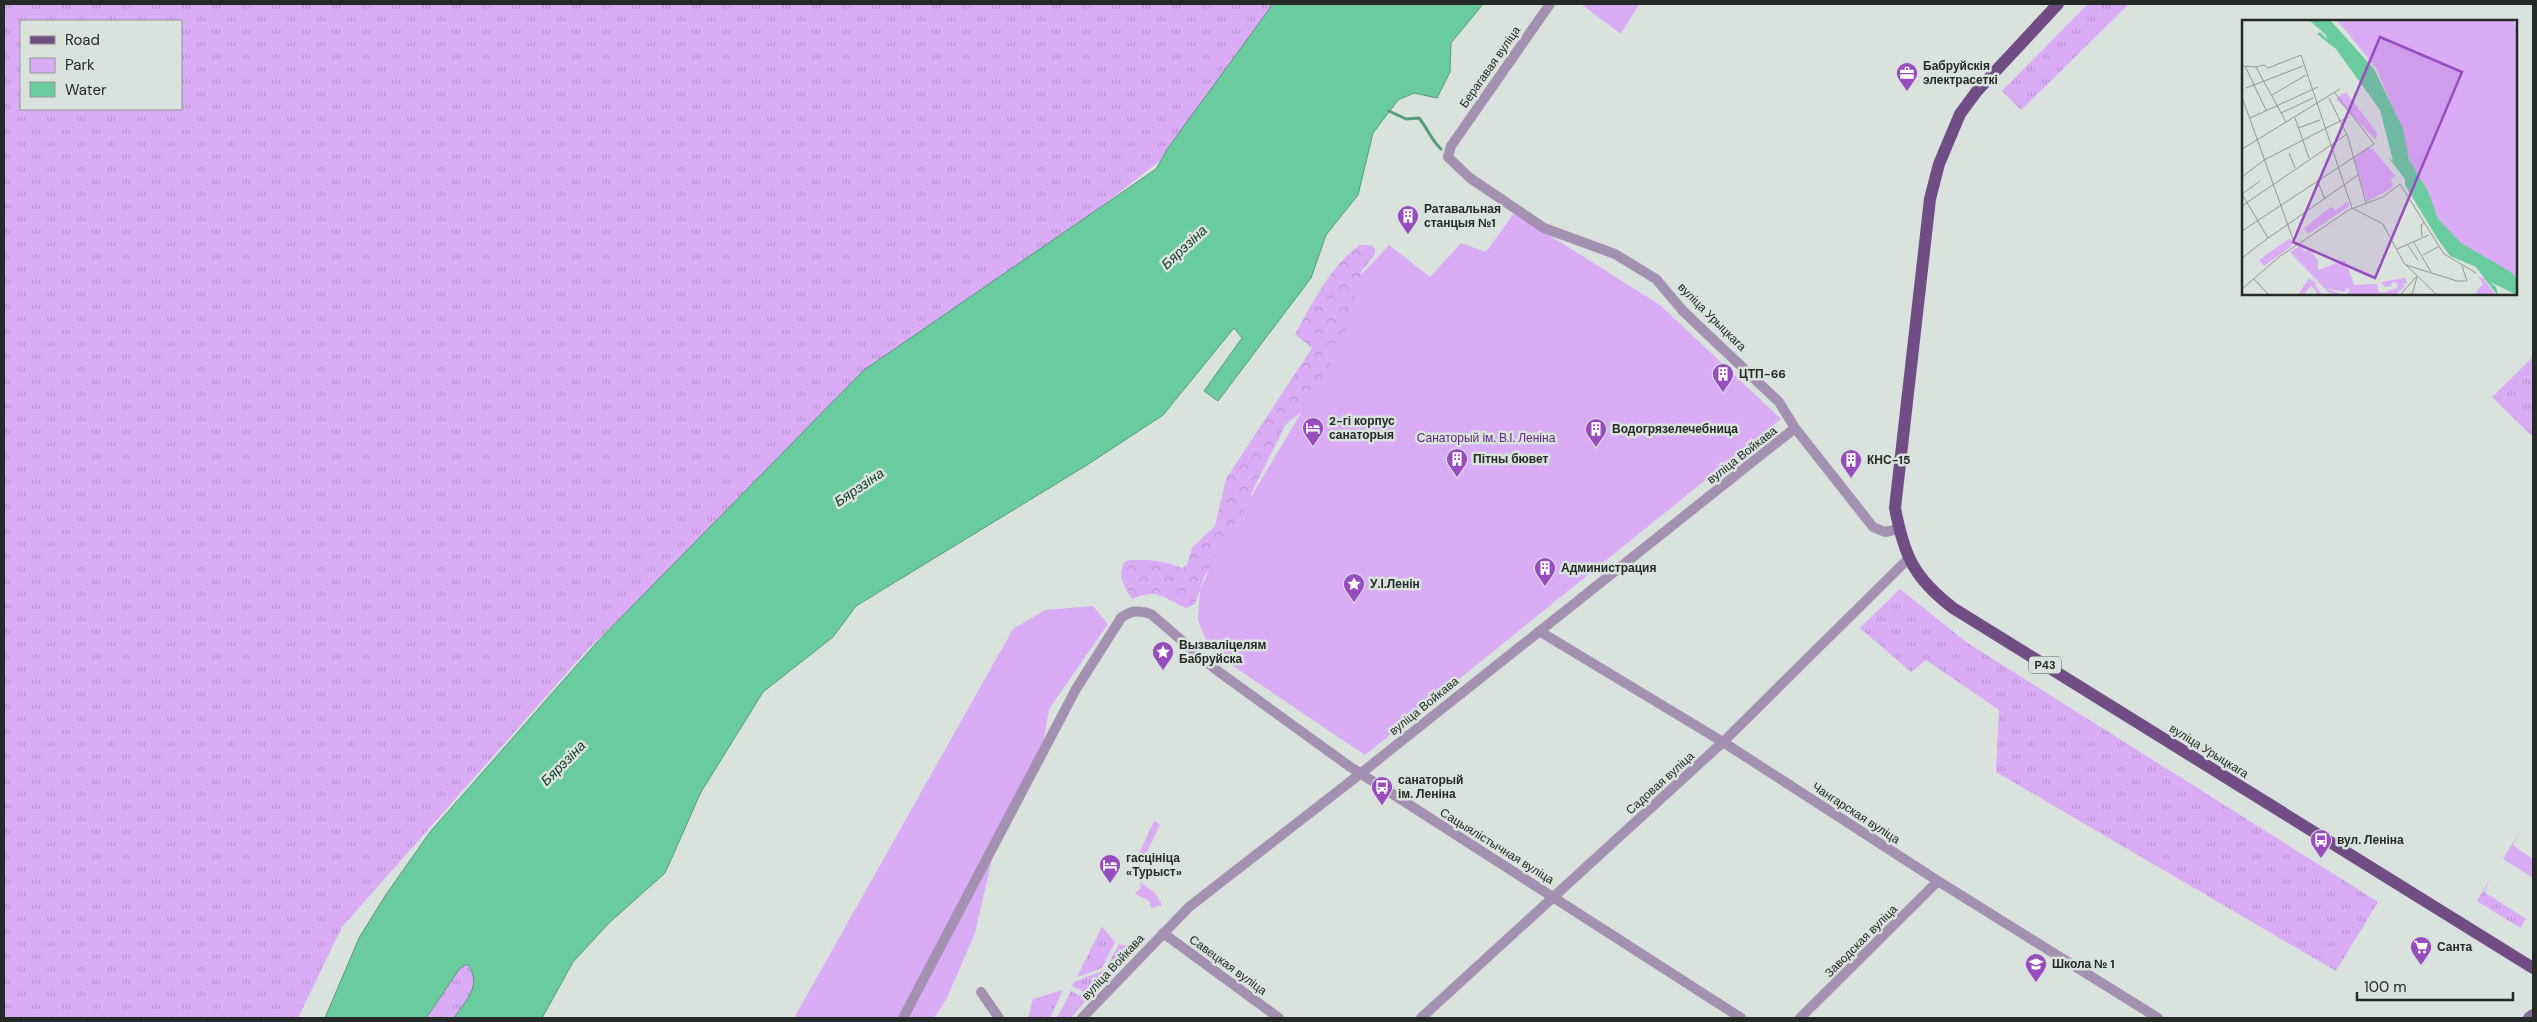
<svg xmlns="http://www.w3.org/2000/svg" width="2537" height="1022" viewBox="0 0 2537 1022" font-family="'DM Sans',sans-serif">
<defs>
<pattern id="grass-tufts" width="24" height="20" patternUnits="userSpaceOnUse" patternTransform="scale(1.25)"><rect width="24" height="20" fill="#d9acf5"/><path d="M3 7l-1-3M5 7V3M7 7l1-3M15 17l-1-3M17 17v-4M19 17l1-3" fill="none" stroke="#ba94d2"/></pattern>
<pattern id="forest-crowns" width="20" height="18" patternUnits="userSpaceOnUse" patternTransform="scale(1.25)"><rect width="20" height="18" fill="#d9acf5"/><path d="M2 6a3 3 0 1 1 6 0M12 15a3 3 0 1 1 6 0" fill="none" stroke="#ba94d2"/></pattern>
</defs>
<rect width="100%" height="100%" fill="#d9e2dd"/>
<!-- grass -->
<path fill="url(#grass-tufts)" fill-rule="evenodd" d="M 4,4 L 1280,4 L 1170,153 L 832,416 L 588,649 L 342,927 L 298,1018 L 4,1018 ZM 21,21 L 181,21 L 181,109 L 21,109 Z
M 2088,4 L 2129,4 L 2021,110 L 2002,91 Z
M 2533,357 L 2533,437 L 2492,397 Z
M 1900,589 L 1966,642 L 2378,902 L 2336,971 L 1996,772 L 1999,710 L 1926,660 L 1911,672 L 1860,628 Z
M 1154,821 L 1160,824 L 1142,863 L 1136,861 Z
M 2490,879 L 2484,892 L 2526,919 L 2520,928 L 2477,901 Z
M 1140,882 L 1155,893 L 1162,905 L 1152,908 L 1148,900 L 1135,894 L 1141,887 Z
M 1102,927 L 1115,942 L 1102,968 L 1077,977 Z
M 1119,944 L 1135,948 L 1090,995 L 1072,986 L 1074,982 L 1105,970 Z
M 468,964 C 482,988 467,998 454,1018 L 426,1018 L 460,968 Z
M 1063,990 L 1050,1018 L 1028,1018 L 1033,999 Z
M 1071,991 L 1087,999 L 1071,1018 L 1057,1018 Z"/>
<!-- forest -->
<path fill="url(#forest-crowns)" d="M 1360,245 L 1371,245 L 1375,249 L 1375,254 L 1361,272 L 1362,278 L 1392,305 L 1304,410 L 1286,424 L 1251,494 L 1255,510 L 1222,550 L 1204,577 L 1195,604 L 1186,608 C 1162,597 1158,588 1132,599 C 1124,587 1117,575 1125,561 C 1144,558 1165,561 1182,568 L 1187,565 L 1192,548 L 1215,526 L 1226,479 L 1312,348 L 1295,334 C 1313,303 1330,266 1360,245 Z"/>
<!-- green -->
<path fill="#d9acf5" d="M 1581,4 L 1639,4 L 1621,34 Z
M 1514,213 L 1660,305 L 1781,419 L 1365,755 L 1230,664 L 1209,648 L 1198,620 L 1200,590 L 1214,559 L 1342,344 L 1360,276 L 1389,245 L 1430,277 L 1461,243 L 1486,252 Z
M 1093,606 L 1108,624 L 1049,709 L 1042,750 L 994,850 L 975,933 L 947,998 L 934,1018 L 794,1018 L 1013,629 L 1045,610 Z
M 2521,830 L 2513,845 L 2533,859 L 2533,878 L 2503,859 Z"/>
<!-- water -->
<path fill="#6acc9e" stroke="#559b7a" d="M 1273,4 L 1483,4 L 1451,43 L 1450,72 L 1437,98 L 1414,93 L 1398,100 L 1373,133 L 1358,195 L 1326,235 L 1311,278 L 1218,401 L 1204,391 L 1242,338 L 1234,328 L 1163,415 L 1087,465 L 856,606 L 833,637 L 763,692 L 701,792 L 665,873 L 609,923 L 573,962 L 542,1018 L 454,1018 C 467,998 482,987 468,964 L 460,968 L 426,1018 L 325,1018 L 359,938 L 385,896 L 430,832 L 598,641 L 864,370 L 1156,169 L 1168,148 Z"/>
<g fill="none" stroke-linecap="round" stroke-linejoin="round">
<!-- stream -->
<path stroke="#559b7a" stroke-width="3" d="M 1389,111 L 1406,119 L 1419,118 C 1428,129 1431,140 1441,149"/>
<!-- minor -->
<path stroke="#a490b0" stroke-width="10" d="M 1550,4 L 1451,146 L 1448,157 L 1470,178 L 1544,228 L 1615,254 L 1656,279 L 1683,311 L 1779,402 L 1795,428 L 1873,527 L 1885,532 L 1899,529
M 1539,631 L 1723,742 L 1938,881 L 2158,1018
M 1163,933 L 1279,1018
M 981,992 L 999,1018
M 903,1018 L 1076,689 L 1121,618 C 1131,610 1139,610 1151,614 L 1215,669 L 1349,766 L 1741,1018
M 1082,1018 L 1189,907 L 1360,774 L 1795,428
M 1421,1018 L 1723,742 L 1909,558
M 1800,1018 L 1938,881"/>
<!-- secondary -->
<path stroke="#866998" stroke-width="12" d="M 2529,1018 L 2533,1015"/>
<!-- primary -->
<path stroke="#714d86" stroke-width="12" d="M 2058,4 L 1977,91 L 1960,114 L 1939,164 L 1930,199 L 1895,508 C 1904,556 1914,578 1953,608 L 2533,968"/>
</g>
<!-- icons -->
<defs>
<g id="office-pin" transform="scale(1.125)"><path d="M0 17L-7.5 6A9.5 9.5 0 1 1 7.5 6Z" fill="#984dbf" stroke="#d9e2dd"/><path d="M-6-3h4V-5.5h4V-3h4V5H-6ZM-1-4.5V-3h2v-1.5ZM-6 0V1H6V0Z" fill="#fff"/></g>
<g id="building-pin" transform="scale(1.125)"><path d="M0 17L-7.5 6A9.5 9.5 0 1 1 7.5 6Z" fill="#984dbf" stroke="#d9e2dd"/><path d="M-4-6H4V6H1V3H-1V6H-4ZM-2.5-4.3h1.7v1.8h-1.7ZM.8-4.3h1.7v1.8H.8ZM-2.5-1h1.7V.8h-1.7ZM.8-1h1.7V.8H.8Z" fill="#fff"/></g>
<g id="hotel-pin" transform="scale(1.125)"><path d="M0 17L-7.5 6A9.5 9.5 0 1 1 7.5 6Z" fill="#984dbf" stroke="#d9e2dd"/><path d="M-6-4.5h1.5V1H6V5H4.5V3h-9V5H-6ZM-4 0a1.8 1.8 0 1 1 3.6 0ZM.5 0V-2.5h3Q6-2.5 6 0Z" fill="#fff"/></g>
<g id="sight-pin" transform="scale(1.125)"><path d="M0 17L-7.5 6A9.5 9.5 0 1 1 7.5 6Z" fill="#984dbf" stroke="#d9e2dd"/><path d="M0-6L1.8-2.2L6-1.7L2.9 1.2L3.7 5.4L0 3.3L-3.7 5.4L-2.9 1.2L-6-1.7L-1.8-2.2Z" fill="#fff"/></g>
<g id="bus-pin" transform="scale(1.125)"><path d="M0 17L-7.5 6A9.5 9.5 0 1 1 7.5 6Z" fill="#984dbf" stroke="#d9e2dd"/><path d="M-5-6H5V4H4V6H2V4H-2V6H-4V4H-5ZM-3.5-4V0h7V-4ZM-3.5 1.2v1.5H-2V1.2ZM2 1.2v1.5H3.5V1.2Z" fill="#fff"/></g>
<g id="supermarket-pin" transform="scale(1.125)"><path d="M0 17L-7.5 6A9.5 9.5 0 1 1 7.5 6Z" fill="#984dbf" stroke="#d9e2dd"/><path d="M-6-5.5h2.5l.6 2H6L4.5 2H-2.5L-4.4-4H-6ZM-1.5 3.2a1.3 1.3 0 1 0 .1 0ZM3 3.2a1.3 1.3 0 1 0 .1 0Z" fill="#fff"/></g>
<g id="school-pin" transform="scale(1.125)"><path d="M0 17L-7.5 6A9.5 9.5 0 1 1 7.5 6Z" fill="#984dbf" stroke="#d9e2dd"/><path d="M0-5L7-2L0 1L-7-2ZM-4 1L0 2.5L4 1V4Q0 6-4 4Z" fill="#fff"/></g>
</defs>
<g fill-rule="evenodd">
<use href="#office-pin" x="1907" y="73"/>
<use href="#building-pin" x="1408" y="216"/>
<use href="#building-pin" x="1723" y="374"/>
<use href="#hotel-pin" x="1313" y="428"/>
<use href="#building-pin" x="1596" y="429"/>
<use href="#building-pin" x="1457" y="459"/>
<use href="#building-pin" x="1851" y="460"/>
<use href="#building-pin" x="1545" y="568"/>
<use href="#sight-pin" x="1354" y="584"/>
<use href="#sight-pin" x="1163" y="652"/>
<use href="#bus-pin" x="1382" y="787"/>
<use href="#bus-pin" x="2321" y="840"/>
<use href="#hotel-pin" x="1110" y="865"/>
<use href="#supermarket-pin" x="2421" y="947"/>
<use href="#school-pin" x="2036" y="964"/>
</g>
<g text-anchor="middle" dominant-baseline="central" stroke-width="5" stroke-linejoin="round" paint-order="stroke">
<!-- shield labels -->
<rect fill="#d9e2dd" stroke="#5b605e" stroke-width="1" x="2029" y="656.5" width="32" height="17" rx="4"/>
<g font-size="11" font-weight="bold" fill="#252927">
<text x="2045" y="665">Р43</text>
</g>
<!-- poi labels -->
<g font-size="12" font-weight="bold" fill="#252927" stroke="#d9e2dd" text-anchor="start">
<text x="1923" y="66">Бабруйскія<tspan x="1923" dy="14">электрасеткі</tspan></text>
<text x="1424" y="209">Ратавальная<tspan x="1424" dy="14">станцыя №1</tspan></text>
<text x="1739" y="374">ЦТП-66</text>
<text x="1329" y="421">2-гі корпус<tspan x="1329" dy="14">санаторыя</tspan></text>
<text x="1612" y="429">Водогрязелечебница</text>
<text x="1473" y="459">Пітны бювет</text>
<text x="1867" y="460">КНС-15</text>
<text x="1561" y="568">Администрация</text>
<text x="1370" y="584">У.І.Ленін</text>
<text x="1179" y="645">Вызваліцелям<tspan x="1179" dy="14">Бабруйска</tspan></text>
<text x="1398" y="780">санаторый<tspan x="1398" dy="14">ім. Леніна</tspan></text>
<text x="2337" y="840">вул. Леніна</text>
<text x="1126" y="858">гасцініца<tspan x="1126" dy="14">«Турыст»</tspan></text>
<text x="2437" y="947">Санта</text>
<text x="2052" y="964">Школа № 1</text>
</g>
<!-- street labels -->
<g font-size="12" fill="#252927" stroke="#d9e2dd">
<text transform="translate(1490 67) rotate(-55)">Берагавая вуліца</text>
<text transform="translate(1712 317) rotate(45)">вуліца Урыцкага</text>
<text transform="translate(1742 455) rotate(-38)">вуліца Войкава</text>
<text transform="translate(1424 706) rotate(-39)">вуліца Войкава</text>
<text transform="translate(2209 751) rotate(32)">вуліца Урыцкага</text>
<text transform="translate(1660 783) rotate(-42)">Садовая вуліца</text>
<text transform="translate(1856 813) rotate(33)">Чангарская вуліца</text>
<text transform="translate(1497 846) rotate(32)">Сацыялістычная вуліца</text>
<text transform="translate(1861 941) rotate(-45)">Заводская вуліца</text>
<text transform="translate(1228 965) rotate(36)">Савецкая вуліца</text>
<text transform="translate(1113 967) rotate(-47)">вуліца Войкава</text>
</g>
<!-- park labels -->
<g font-size="12" fill="#642a81" stroke="#d9e2dd">
<text x="1486" y="438">Санаторый ім. В.І. Леніна</text>
</g>
<!-- water labels -->
<g font-size="14" font-style="italic" fill="#0d3927" stroke="#d9e2dd">
<text transform="translate(1184 247) rotate(-43)">Бярэзіна</text>
<text transform="translate(859 487) rotate(-34)">Бярэзіна</text>
<text transform="translate(563 763) rotate(-45)">Бярэзіна</text>
</g>
</g>
<!-- overview -->
<g transform="translate(2242 20)">
<rect width="275" height="275" fill="#d9e2dd"/>
<path d="M 95,0 L 271,0 L 275,10 L 275,260 L 218,223 L 197,200 L 168,142 L 158,105 L 134,48 ZM 106,181 L 107,186 L 66,214 L 62,208 L 89,187 L 94,190 ZM 48,218 L 50,226 L 22,246 L 17,240 ZM 62,222 L 59,225 L 63,232 L 67,228 L 76,241 L 76,250 L 103,240 L 112,265 L 135,264 L 136,271 L 141,273 L 155,268 L 156,263 L 150,262 L 149,266 L 143,267 L 139,262 L 163,258 L 165,264 L 160,263 L 163,266 L 153,275 L 104,275 L 108,271 L 105,268 L 102,272 L 83,268 L 101,275 L 89,275 L 48,232 L 56,227 L 57,231 L 56,226 ZM 236,256 L 242,259 L 253,275 L 232,275 L 241,264 ZM 67,258 L 77,265 L 72,263 L 80,275 L 73,275 L 75,272 L 69,266 L 61,275 L 56,275 Z" fill="#d9acf5"/>
<path d="M 104,72 L 135,113 L 134,120 L 94,79 ZM 126,128 L 131,129 L 153,156 L 149,159 L 151,167 L 125,182 L 112,137 Z" fill="#d9acf5"/>
<path d="M 67,0 L 88,0 L 132,49 L 161,109 L 167,140 L 186,171 L 196,199 L 219,223 L 269,252 L 275,259 L 275,275 L 248,262 L 254,267 L 256,275 L 255,275 L 234,247 L 208,236 L 195,218 L 163,165 L 163,159 L 146,137 L 151,141 L 138,90 L 94,29 L 75,14 L 78,12 L 85,19 L 84,15 Z" fill="#6acc9e"/>
<path fill="none" stroke="#919894" stroke-width="1" d="M 0,46 L 14,47 L 44,102M 3,46 L 24,90M 14,47 L 22,45 L 26,48 L 59,35 L 110,188M 4,68 L 61,46M 30,75 L 64,55M 0,77 L 53,225M 87,78 L 106,117 L 124,183M 39,93 L 71,78M 8,98 L 76,67M 53,98 L 67,138M 56,108 L 78,100M 0,129 L 98,69M 47,133 L 53,148M 0,157 L 22,140 L 106,97M 75,160 L 83,179M 0,174 L 18,161M 0,174 L 26,218 L 45,205M 0,186 L 105,114M 112,188 L 141,177 L 158,164 L 202,234 L 234,253M 45,205 L 116,155M 0,211 L 132,124 L 93,73M 180,217 L 179,205 L 182,203M 171,221 L 189,252M 165,224 L 176,240M 155,229 L 187,215M 181,235 L 196,227M 0,238 L 26,218M 164,245 L 215,261 L 225,261 L 220,246M 12,259 L 27,275M 0,269 L 37,237 L 110,188 L 141,204 L 162,243 L 195,275M 158,275 L 175,256M 170,275 L 175,257"/>
<path fill="#984dbf" fill-opacity="0.15" stroke="#984dbf" stroke-width="2.5" d="M 138,17 L 220,52 L 133,258 L 51,222 Z"/>
<rect width="275" height="275" fill="none" stroke="#252927" stroke-width="2.5"/>
</g>
<!-- border -->
<rect width="2537" height="1022" fill="none" stroke="#252927" stroke-width="10"/>
<!-- legend -->
<rect x="20" y="20" width="162" height="90" fill="#d9e2dd" stroke="#919894"/>
<rect x="30" y="36" width="25" height="8" fill="#714d86" stroke="#919894"/>
<text x="65" y="45" font-size="15" fill="#252927">Road</text>
<rect x="30" y="58" width="25" height="15" fill="#d9acf5" stroke="#919894"/>
<text x="65" y="70" font-size="15" fill="#252927">Park</text>
<rect x="30" y="82" width="25" height="15" fill="#6acc9e" stroke="#919894"/>
<text x="65" y="95" font-size="15" fill="#252927">Water</text>
<!-- scale -->
<path d="M2357 992v8h156v-8" fill="none" stroke="#252927" stroke-width="2.5"/>
<text x="2364" y="992" font-size="15" fill="#252927" stroke="#d9e2dd" stroke-width="4" paint-order="stroke">100 m</text>
</svg>
